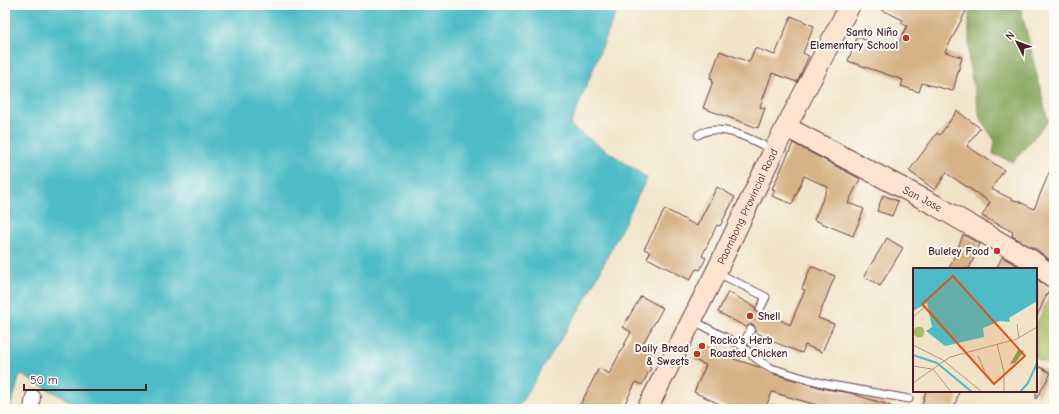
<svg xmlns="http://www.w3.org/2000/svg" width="1059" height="414" viewBox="0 0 1059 414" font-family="'Comic Neue',sans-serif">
<rect width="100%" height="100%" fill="#fdfcf7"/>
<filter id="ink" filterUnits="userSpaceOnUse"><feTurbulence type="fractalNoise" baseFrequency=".025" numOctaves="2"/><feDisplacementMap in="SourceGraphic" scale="8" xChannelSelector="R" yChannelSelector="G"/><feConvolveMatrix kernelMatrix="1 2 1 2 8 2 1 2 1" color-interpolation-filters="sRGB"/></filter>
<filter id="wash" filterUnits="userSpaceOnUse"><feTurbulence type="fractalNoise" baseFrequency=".012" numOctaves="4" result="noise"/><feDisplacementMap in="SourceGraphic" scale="16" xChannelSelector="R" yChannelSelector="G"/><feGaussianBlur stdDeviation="0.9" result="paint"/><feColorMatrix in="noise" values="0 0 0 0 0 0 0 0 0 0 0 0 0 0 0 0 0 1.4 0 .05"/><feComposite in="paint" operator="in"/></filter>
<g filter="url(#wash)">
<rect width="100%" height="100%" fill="#f2e3c8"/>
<!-- green -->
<path fill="#a5be64" stroke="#786e48" d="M 1054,286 L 1054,368 L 1036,358 L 1036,325 Z"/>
<!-- forest -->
<path fill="#84a55a" stroke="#676242" d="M 977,5 L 1020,5 L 1048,121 L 1013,162 L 993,154 L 995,141 L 980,118 L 969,64 L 969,12 Z"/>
<!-- water -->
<path fill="#4ebcc6" stroke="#4c6e78" d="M 5,5 L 619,5 L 570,126 L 647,178 L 587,297 L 517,409 L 84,409 L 20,374 L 10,409 L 5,409 Z
M 770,403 L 791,409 L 769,409 Z"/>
<g id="blocks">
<!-- building -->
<path fill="#d7b286" d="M 872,5 L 955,5 L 966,11 L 945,52 L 962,57 L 953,91 L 922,83 L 919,92 L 901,86 L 903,80 L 848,61 L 857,37 L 895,50 L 907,26 L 901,23 L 903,20 Z
M 791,16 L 814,26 L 803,53 L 809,56 L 797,82 L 772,73 L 760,107 L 765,108 L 758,128 L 703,108 L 712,84 L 713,79 L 710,78 L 720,51 L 749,62 L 755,48 L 775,55 Z
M 957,111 L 980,128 L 967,146 L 1004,170 L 991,189 L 1016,201 L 1016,200 L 1034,209 L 1054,161 L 1054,263 L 1037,250 L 1012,236 L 1013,232 L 982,216 L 990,202 L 946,173 L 935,190 L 909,171 L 937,133 L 940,135 Z
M 793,143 L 860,179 L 848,203 L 864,209 L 853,236 L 814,220 L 828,187 L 804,176 L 792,204 L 772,196 L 775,190 L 772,189 Z
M 717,187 L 735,197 L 720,226 L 717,225 L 702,256 L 706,258 L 700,270 L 696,269 L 690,280 L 647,258 L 650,252 L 644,249 L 665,209 L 697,226 Z
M 883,195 L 898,201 L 892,216 L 877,211 Z
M 963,235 L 980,244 L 969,269 L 949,269 Z
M 887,238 L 903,248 L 880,286 L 864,276 Z
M 1002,257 L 1024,269 L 996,269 Z
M 811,266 L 835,276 L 818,318 L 834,324 L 822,352 L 805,345 L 802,353 L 779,344 L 755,332 L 755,327 L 753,324 L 749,325 L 746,327 L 718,312 L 728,292 L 755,307 L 755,310 L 757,313 L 761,314 L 764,312 L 790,325 L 805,290 L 802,289 Z
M 1036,279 L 1050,288 L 1036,318 Z
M 641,296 L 663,308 L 642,345 L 653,351 L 646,365 L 651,368 L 642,385 L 636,382 L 622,409 L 578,409 L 599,368 L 609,374 L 631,332 L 623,327 Z
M 700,344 L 734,358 L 734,359 L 762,368 L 770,373 L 825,389 L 850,393 L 891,406 L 890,409 L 830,409 L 772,392 L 765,409 L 730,409 L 694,392 L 706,365 L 694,360 Z
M 1036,365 L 1051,373 L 1036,399 Z
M 926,391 L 959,391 L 954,409 L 931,409 L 922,406 Z"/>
</g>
</g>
<g filter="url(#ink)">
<use href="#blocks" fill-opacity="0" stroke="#633c43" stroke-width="1"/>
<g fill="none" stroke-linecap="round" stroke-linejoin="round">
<!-- lane casing -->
<g stroke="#633c43" stroke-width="9">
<path id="lane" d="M 698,135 C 720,121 752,140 773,150
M 718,273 L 766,297 L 760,309
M 692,320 L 742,346 L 751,329
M 742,346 L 758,360 L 771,368 L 797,376 L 826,384 L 909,399"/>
</g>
<!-- street casing -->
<g stroke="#633c43" stroke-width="16">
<path id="street" d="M 31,409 L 33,397"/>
</g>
<!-- secondary casing -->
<g stroke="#633c43" stroke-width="22">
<g id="secondary">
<path id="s1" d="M 786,127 L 935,205 L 1031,260 L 1054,278"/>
<path id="s2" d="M 647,409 L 716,272 L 774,150 L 850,5"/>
</g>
</g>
<!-- lane -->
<use href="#lane" stroke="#fff" stroke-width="7"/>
<!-- street -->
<use href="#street" stroke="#fff" stroke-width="14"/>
<!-- secondary -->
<use href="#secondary" stroke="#fde4d1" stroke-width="20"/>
</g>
</g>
<!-- markers -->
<g fill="#c8321e" stroke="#fdfcf7" stroke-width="1.5">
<circle cx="906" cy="38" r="4"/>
<circle cx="997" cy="251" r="4"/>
<circle cx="750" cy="316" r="4"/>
<circle cx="702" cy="346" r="4"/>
<circle cx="697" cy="354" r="4"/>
</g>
<g text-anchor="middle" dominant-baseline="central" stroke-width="4" stroke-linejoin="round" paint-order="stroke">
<!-- poi labels -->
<g font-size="11" font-weight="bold" fill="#4a1f2b" stroke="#fdfcf7" text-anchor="end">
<text x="898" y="32">Santo Niño<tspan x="898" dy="13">Elementary School</tspan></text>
<text x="989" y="251">Buleley Food</text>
<text x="758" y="316" text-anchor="start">Shell</text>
<text x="710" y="340" text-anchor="start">Rocko's Herb<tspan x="710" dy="13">Roasted Chicken</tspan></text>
<text x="689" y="348">Daily Bread<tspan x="689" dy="13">&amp; Sweets</tspan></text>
</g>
<!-- street labels -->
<g font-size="11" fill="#4a1f2b" stroke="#fdfcf7">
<text stroke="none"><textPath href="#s1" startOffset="154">San Jose</textPath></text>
<text stroke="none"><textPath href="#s2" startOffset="226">Paombong Provincial Road</textPath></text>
</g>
</g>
<!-- overview -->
<g transform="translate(913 268)">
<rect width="124" height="124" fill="#f2e3c8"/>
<path d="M0.5 64a5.5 5.5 0 1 1 11 0a5.5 5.5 0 1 1-11 0Z" fill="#a5be64"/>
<path d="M 105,82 L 111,83 L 102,95 L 97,96 Z" fill="#84a55a"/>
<path d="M 0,0 L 124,0 L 124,33 L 96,50 L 97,54 L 87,53 L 70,60 L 71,69 L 32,78 L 13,63 L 19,59 L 14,35 L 0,43 Z" fill="#4ebcc6"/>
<path fill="none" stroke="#4ebcc6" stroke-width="2" d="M 0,87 L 24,95 L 59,124M 107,124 L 115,115 L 124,95"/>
<path fill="none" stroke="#af9589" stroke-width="1" d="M 0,49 L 13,38M 104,56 L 106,70M 84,76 L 91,104 L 91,124M 0,77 L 30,92 L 69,124M 65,88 L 72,104M 0,98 L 19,101M 20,101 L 38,124M 0,115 L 37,89 L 104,71 L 124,59"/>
<path fill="#e0560e" fill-opacity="0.15" stroke="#e0560e" stroke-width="2" d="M 40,8 L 112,88 L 81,116 L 9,36 Z"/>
<rect width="124" height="124" fill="none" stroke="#4a1f2b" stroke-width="2"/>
</g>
<!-- margin -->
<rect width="1059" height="414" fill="none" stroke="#fdfcf7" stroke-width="20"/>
<!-- north arrow -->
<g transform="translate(1017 42) rotate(312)" stroke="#fdfcf7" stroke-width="3" paint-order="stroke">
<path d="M0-3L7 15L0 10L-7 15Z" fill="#4a1f2b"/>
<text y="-6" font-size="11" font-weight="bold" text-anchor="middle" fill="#4a1f2b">N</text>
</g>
<!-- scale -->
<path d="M24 384v6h122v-6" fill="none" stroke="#4a1f2b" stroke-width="2"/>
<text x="30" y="384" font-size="12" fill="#4a1f2b" stroke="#fdfcf7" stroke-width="3" paint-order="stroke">50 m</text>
</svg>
